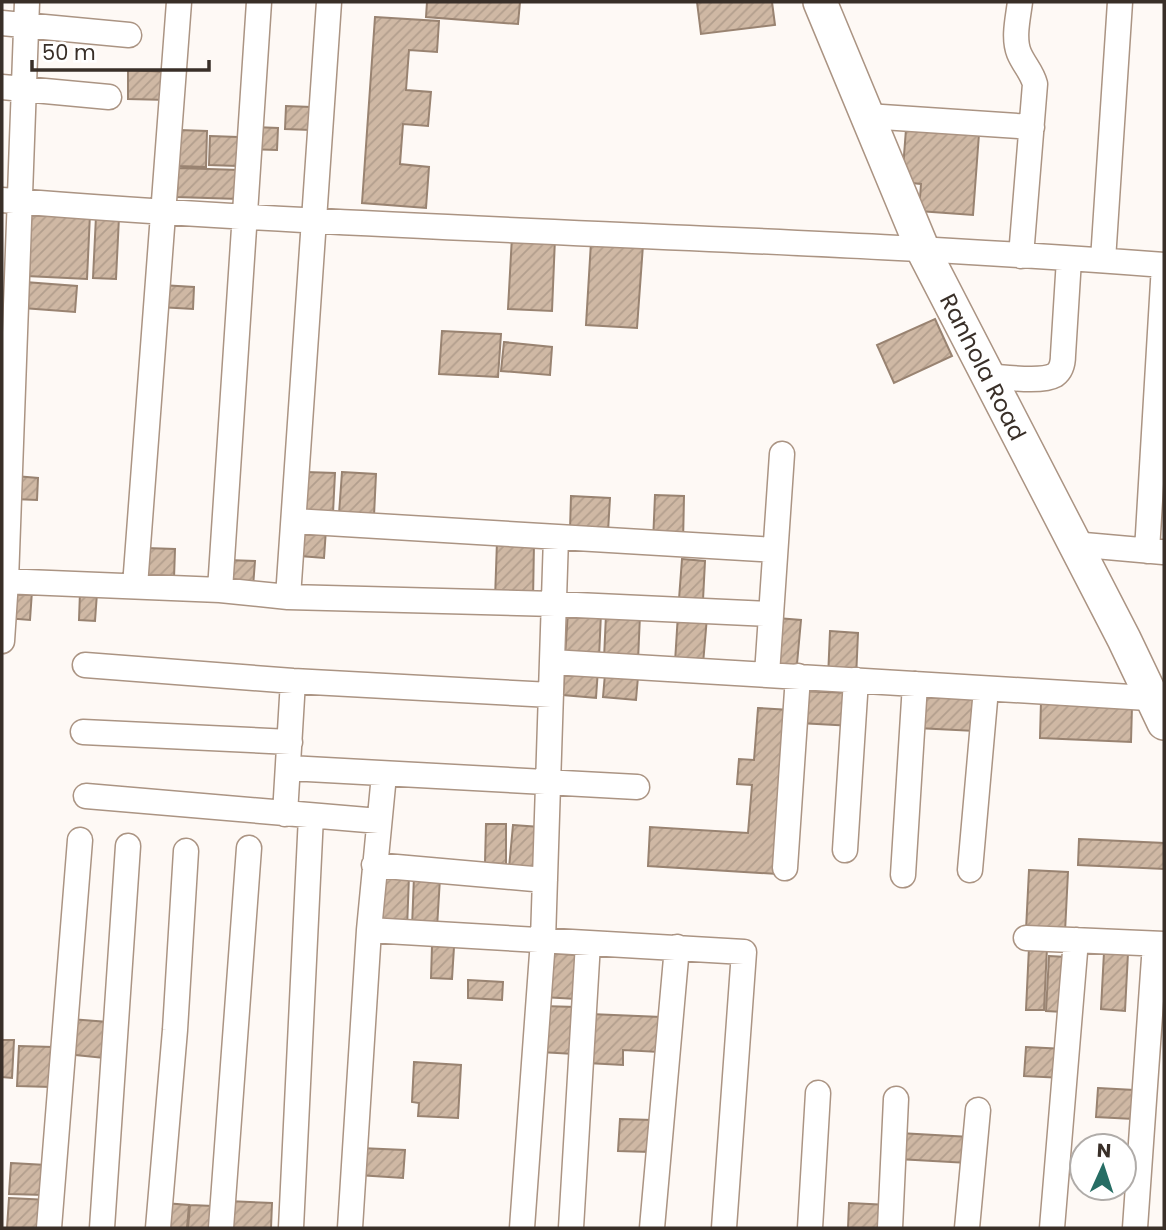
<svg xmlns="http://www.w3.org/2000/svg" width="1166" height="1230" viewBox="0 0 1166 1230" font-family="Poppins,sans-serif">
<defs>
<pattern id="building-hatch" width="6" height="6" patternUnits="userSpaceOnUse" patternTransform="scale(1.75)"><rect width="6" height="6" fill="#cfb8a4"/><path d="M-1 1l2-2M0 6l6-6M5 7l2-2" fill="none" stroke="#b29e8d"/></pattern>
</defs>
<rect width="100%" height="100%" fill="#fef9f5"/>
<!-- building -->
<path fill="url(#building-hatch)" stroke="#998371" stroke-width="2" d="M 427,2 L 520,2 L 518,24 L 426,17 Z
M 697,2 L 772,2 L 775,25 L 701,34 Z
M 375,17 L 439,21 L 437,52 L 409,50 L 406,90 L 431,92 L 428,126 L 403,124 L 400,164 L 429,167 L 426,208 L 362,203 Z
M 128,70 L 169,72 L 168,100 L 128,99 Z
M 286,106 L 311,107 L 311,130 L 285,129 Z
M 251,127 L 278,128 L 277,150 L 250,149 Z
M 906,129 L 979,134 L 973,215 L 919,211 L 921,184 L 902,182 Z
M 179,130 L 207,131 L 206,167 L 177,166 Z
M 210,136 L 238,137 L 237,166 L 209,165 Z
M 178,168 L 239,170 L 238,199 L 177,197 Z
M 30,211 L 90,214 L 87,279 L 27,276 Z
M 96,216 L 119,217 L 116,279 L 93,278 Z
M 512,236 L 555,238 L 552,311 L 508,309 Z
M 591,242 L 643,245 L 637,328 L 586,325 Z
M 25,282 L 77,286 L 75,312 L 23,308 Z
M 161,285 L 194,287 L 193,309 L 159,307 Z
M 935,319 L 952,356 L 894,383 L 877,345 Z
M 442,331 L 501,334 L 498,377 L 439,374 Z
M 504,342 L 552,347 L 550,375 L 501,371 Z
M 306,472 L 335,473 L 333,513 L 304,512 Z
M 342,472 L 376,474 L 374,516 L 339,514 Z
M 15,476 L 38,478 L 37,500 L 14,499 Z
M 655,495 L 684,496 L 683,543 L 653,542 Z
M 571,496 L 610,498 L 608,532 L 570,530 Z
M 301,527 L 326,529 L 324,558 L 300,556 Z
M 497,541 L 534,542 L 533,601 L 495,599 Z
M 146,548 L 175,549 L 174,579 L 145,578 Z
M 682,559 L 705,561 L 703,600 L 679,599 Z
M 227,560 L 255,561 L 253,587 L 225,585 Z
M 8,589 L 32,591 L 30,620 L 6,618 Z
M 80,592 L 97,593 L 95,621 L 79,620 Z
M 568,611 L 601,613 L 599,658 L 565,656 Z
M 606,614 L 640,615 L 638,661 L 604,659 Z
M 678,614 L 707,617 L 703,664 L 675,662 Z
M 777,618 L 801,620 L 796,675 L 773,673 Z
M 830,631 L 858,633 L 856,679 L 828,678 Z
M 565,667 L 598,669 L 596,698 L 563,695 Z
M 605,674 L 638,677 L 636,700 L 603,697 Z
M 800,691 L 854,693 L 853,726 L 799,723 Z
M 919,693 L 977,696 L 975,731 L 917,728 Z
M 1041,701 L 1132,706 L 1131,742 L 1040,738 Z
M 758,708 L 790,710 L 777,874 L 648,866 L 650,827 L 748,833 L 752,785 L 737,784 L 739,759 L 754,760 Z
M 486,824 L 506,824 L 506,864 L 485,863 Z
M 513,825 L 540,827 L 536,870 L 509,868 Z
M 1079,839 L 1164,843 L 1164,869 L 1078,865 Z
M 1029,870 L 1068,872 L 1065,932 L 1026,930 Z
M 384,874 L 409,876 L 407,929 L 382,928 Z
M 414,876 L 440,878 L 437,928 L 412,927 Z
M 432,946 L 454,947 L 452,979 L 431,978 Z
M 1029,947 L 1047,948 L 1044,1010 L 1026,1010 Z
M 1104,952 L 1128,953 L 1125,1011 L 1101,1009 Z
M 545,953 L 579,955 L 576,999 L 543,997 Z
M 1049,956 L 1066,957 L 1063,1012 L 1046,1011 Z
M 468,980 L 503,982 L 502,1000 L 468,998 Z
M 542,1006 L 576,1007 L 574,1054 L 540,1052 Z
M 590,1014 L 661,1017 L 659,1052 L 623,1050 L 623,1065 L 587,1063 Z
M 70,1019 L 108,1022 L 104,1058 L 66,1054 Z
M 2,1040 L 14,1040 L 12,1078 L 2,1077 Z
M 19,1046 L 53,1047 L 51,1087 L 17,1086 Z
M 1026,1047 L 1065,1049 L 1063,1078 L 1024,1076 Z
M 414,1062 L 461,1065 L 458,1118 L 418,1116 L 419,1103 L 412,1102 Z
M 1098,1088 L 1134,1090 L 1133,1119 L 1096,1117 Z
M 620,1119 L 652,1120 L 650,1152 L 618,1151 Z
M 899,1133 L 970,1137 L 968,1163 L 898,1159 Z
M 360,1148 L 405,1150 L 403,1178 L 358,1175 Z
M 11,1163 L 46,1165 L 45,1195 L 9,1194 Z
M 9,1198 L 48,1200 L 46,1228 L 7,1228 Z
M 227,1201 L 272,1203 L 271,1228 L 226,1228 Z
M 164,1203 L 189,1205 L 187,1228 L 162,1228 Z
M 849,1203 L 889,1205 L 887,1228 L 848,1228 Z
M 190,1205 L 213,1206 L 211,1228 L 188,1228 Z"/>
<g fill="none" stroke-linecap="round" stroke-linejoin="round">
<!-- street casing -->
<g stroke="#ab9483" stroke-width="27">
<path id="street" d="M 1020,2 C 1018,18 1013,38 1019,53 C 1024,65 1032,72 1035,84 L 1021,256
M 2,23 L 129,35
M 2,87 L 109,97
M 867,116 L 1032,127
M 2,200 C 389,232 777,235 1164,265
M 1103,260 L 1120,2
M 987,376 C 1004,377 1041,383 1055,375 C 1062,370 1063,363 1063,355 L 1069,259
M 294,521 L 775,550
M 1073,544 L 1163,552
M 1147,551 L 1164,265
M 2,581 L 220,590 L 288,597 L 555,604 L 771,614
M 135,586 L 179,2
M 220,590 L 259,2
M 288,597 L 329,2
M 2,641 L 6,581 L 27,2
M 552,662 L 1164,699
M 85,665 L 293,681 L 551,695
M 767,674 L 782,454
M 83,732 L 290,742
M 289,768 L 637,787
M 86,796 L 379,821
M 285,814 L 293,681
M 845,850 L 856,680
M 374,865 L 545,880
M 785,868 L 798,676
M 970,870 L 986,689
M 903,875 L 915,684
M 369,930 L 744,952 L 724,1228
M 1026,938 L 1164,944
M 49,1228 L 80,840
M 102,1228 L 128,846
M 158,1228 L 175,1030 L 186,851
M 221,1228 L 249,848
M 291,1228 L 311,816
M 350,1228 L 369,930 L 384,775
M 522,1228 L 543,940 L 556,537
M 571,1228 L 588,943
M 652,1228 L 677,947
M 810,1228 L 818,1093
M 890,1228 L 896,1099
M 967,1228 L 978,1110
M 1052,1228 L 1076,940
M 1135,1228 L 1155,944"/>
</g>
<!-- secondary casing -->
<g stroke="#ab9483" stroke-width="36">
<path id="secondary" d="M 820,2 L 923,250 L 1124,639 L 1164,723"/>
</g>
<!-- street -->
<use href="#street" stroke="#fff" stroke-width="24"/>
<!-- secondary -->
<use href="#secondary" stroke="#fff" stroke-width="33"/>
</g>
<g text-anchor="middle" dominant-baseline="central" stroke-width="5" stroke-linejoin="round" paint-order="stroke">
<!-- street labels -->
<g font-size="23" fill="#392f28" stroke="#fff">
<text transform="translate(983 367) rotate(63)">Ranhola Road</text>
</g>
</g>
<!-- border -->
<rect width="1166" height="1230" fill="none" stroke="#392f28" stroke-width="7"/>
<!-- north arrow -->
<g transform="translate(1103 1167) rotate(3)"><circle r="33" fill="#ffffff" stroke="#b0aca9" stroke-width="2"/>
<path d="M0-5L12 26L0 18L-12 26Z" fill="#266d64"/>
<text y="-10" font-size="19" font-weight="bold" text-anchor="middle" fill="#392f28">N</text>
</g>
<!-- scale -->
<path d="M32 60v10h177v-10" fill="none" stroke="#392f28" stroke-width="3.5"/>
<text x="42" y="60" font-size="21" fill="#392f28" stroke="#ffffff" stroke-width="5" paint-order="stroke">50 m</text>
</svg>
